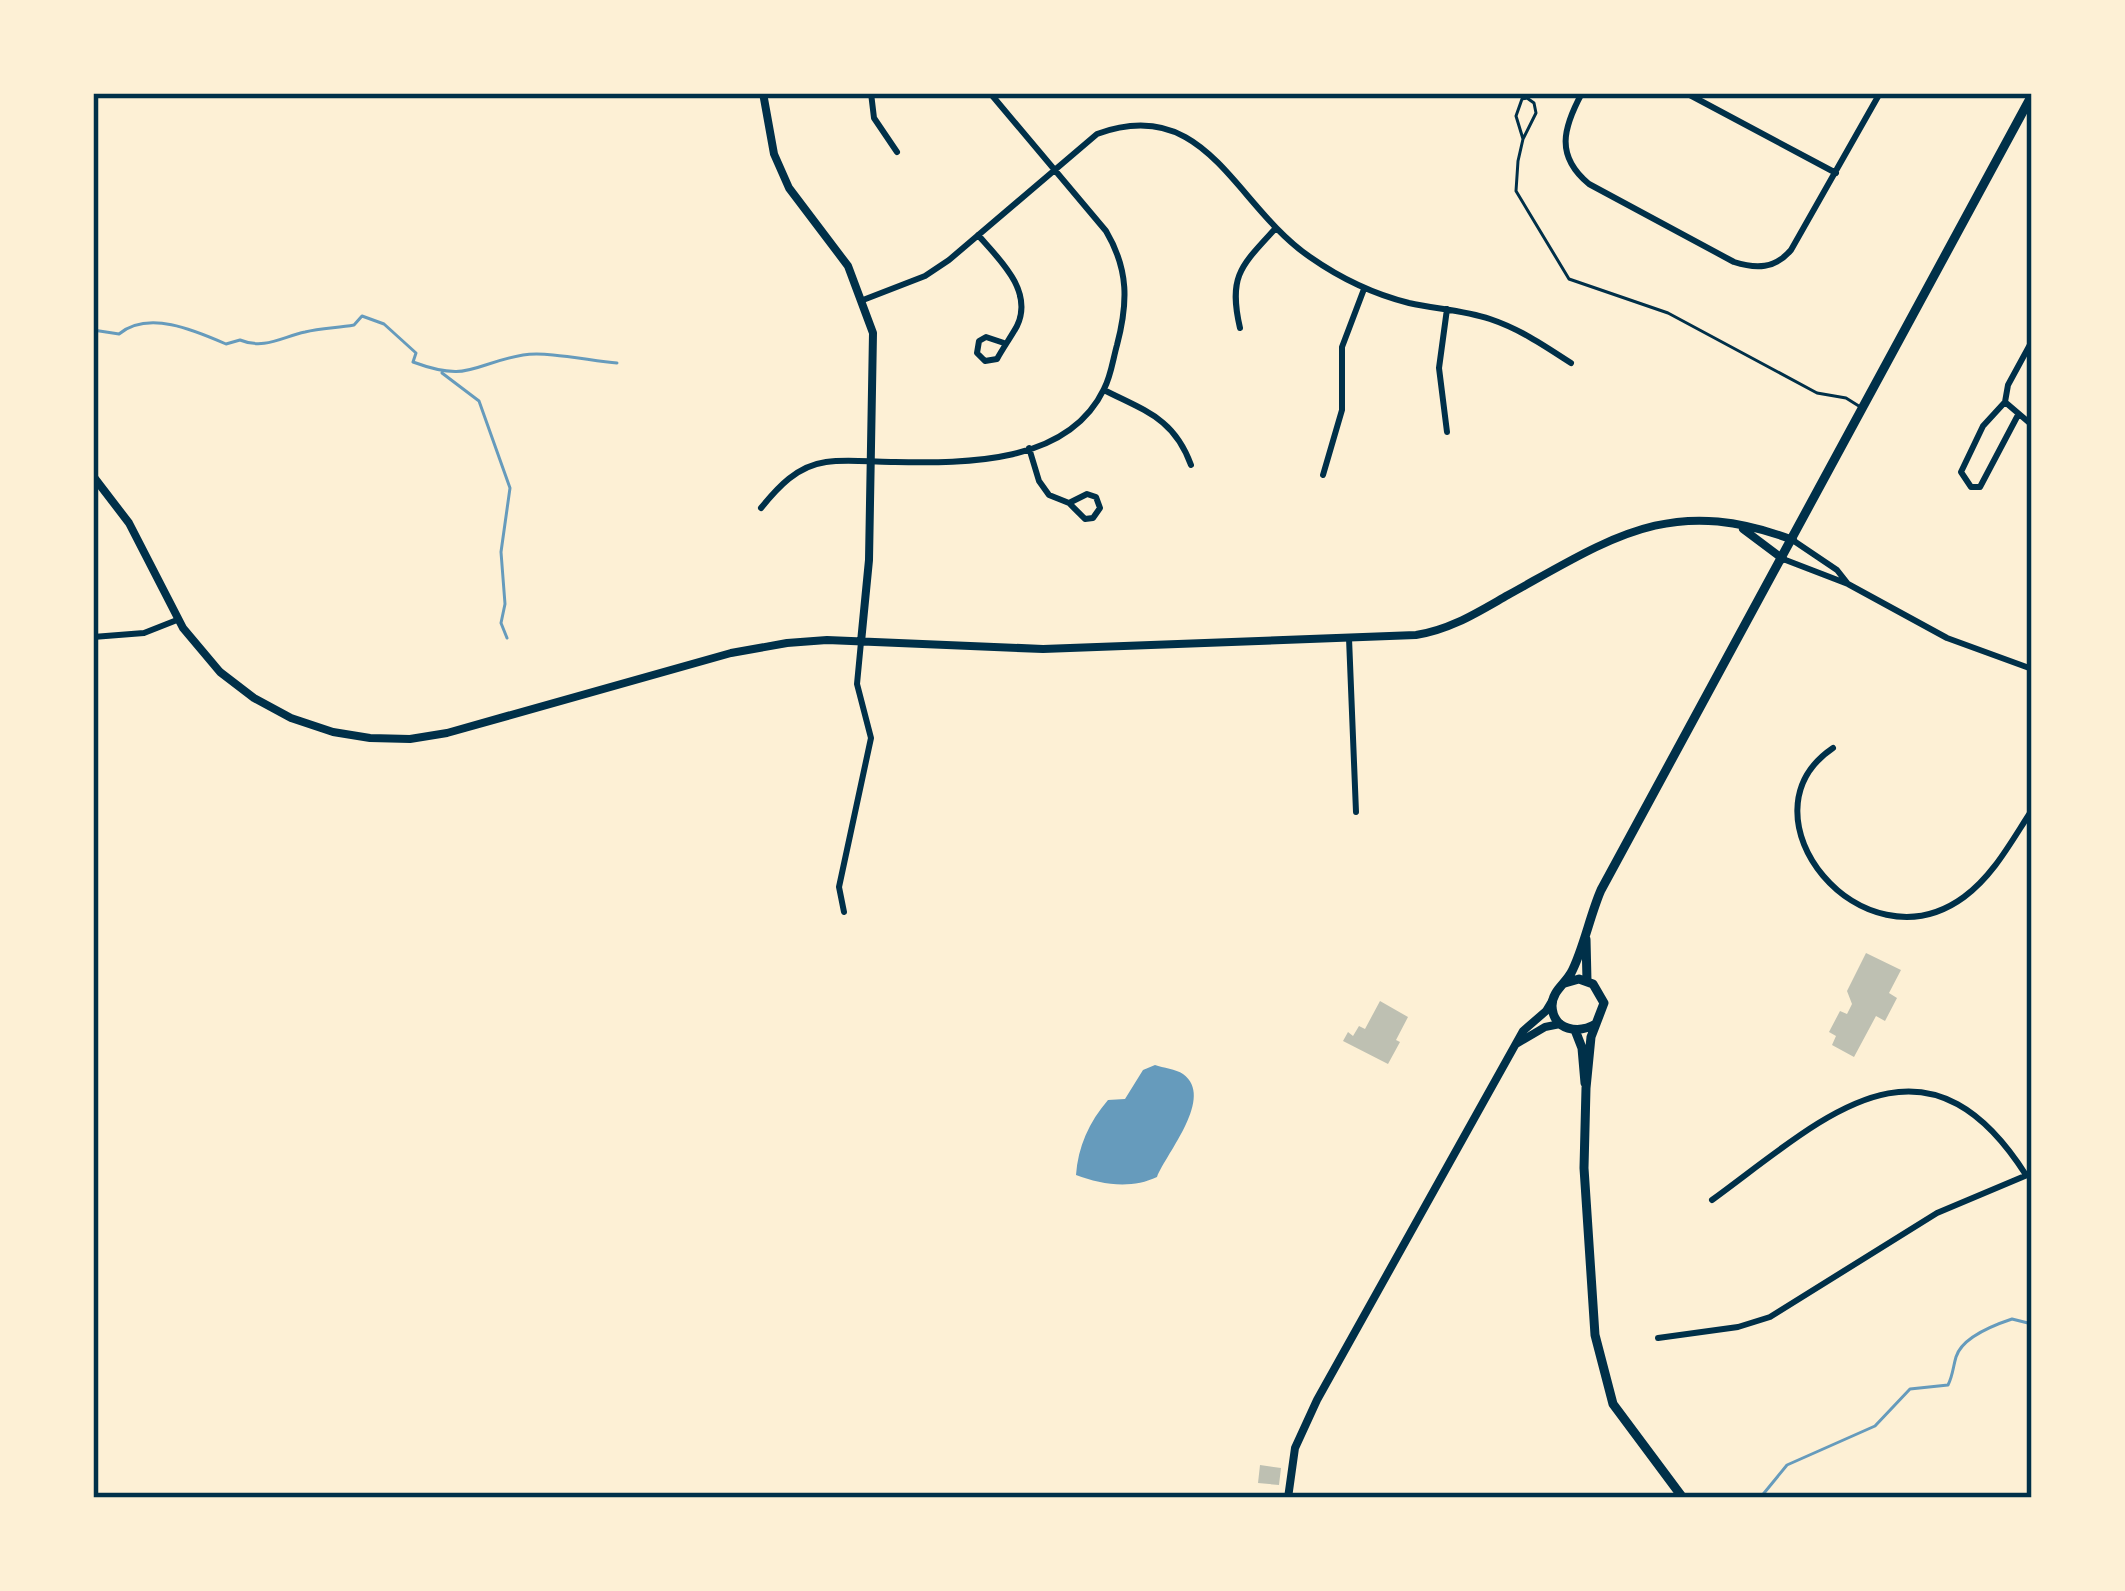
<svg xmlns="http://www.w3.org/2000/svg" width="2125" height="1591" viewBox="0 0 2125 1591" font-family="'Nunito Sans',sans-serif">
<rect width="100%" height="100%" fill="#fdf0d5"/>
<!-- water -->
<path fill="#669bbc" d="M 1155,1065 C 1163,1068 1176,1069 1183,1074 C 1215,1097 1167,1152 1157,1177 C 1132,1189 1102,1185 1076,1175 C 1078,1147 1089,1122 1108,1100 L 1125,1099 L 1143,1070 Z"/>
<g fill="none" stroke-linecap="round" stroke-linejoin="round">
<!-- stream -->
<path stroke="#669bbc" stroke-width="3" d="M 93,330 L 119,334 C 148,310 194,330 226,344 L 240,340 C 264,350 282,337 305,332 C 321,328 338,328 354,325 L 362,316 L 384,324 L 416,353 L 413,362 C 470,383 471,364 523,355 C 548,351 591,361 617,363
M 442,373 L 479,401 L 510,488 L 501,552 L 505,604 L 501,623 L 507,638
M 1760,1498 L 1787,1465 L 1875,1426 L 1910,1389 L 1948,1385 C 1953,1375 1953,1367 1956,1357 C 1962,1337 1994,1325 2012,1319 L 2032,1324"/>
</g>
<!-- building -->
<path fill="#bec0b2" d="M 1866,953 L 1901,970 L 1889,993 L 1897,998 L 1885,1021 L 1876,1016 L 1854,1057 L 1832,1045 L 1836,1036 L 1829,1032 L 1840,1011 L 1847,1014 L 1852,1004 L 1847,991 Z
M 1380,1001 L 1408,1017 L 1396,1040 L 1400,1042 L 1388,1064 L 1343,1041 L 1348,1032 L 1353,1036 L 1359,1026 L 1365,1029 Z
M 1260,1465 L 1281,1468 L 1279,1485 L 1258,1483 Z"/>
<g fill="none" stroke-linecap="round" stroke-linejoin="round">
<!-- service -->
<path stroke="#003049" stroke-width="3" d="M 1523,139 L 1516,116 L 1522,99 L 1527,98 L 1534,103 L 1536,113 L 1523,139 L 1518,161 L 1516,191 L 1569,279 L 1668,313 L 1817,393 L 1846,398 L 1862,408"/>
<!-- minor -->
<path stroke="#003049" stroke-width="6" d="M 871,93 L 874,118 L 897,152
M 1582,93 C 1563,128 1555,156 1589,184 L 1734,262 C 1756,269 1775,269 1791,250 L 1880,93
M 1686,93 L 1836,173
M 978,235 C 999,259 1034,291 1017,326 C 1011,337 1003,348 997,359 L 985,361 L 977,353 L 979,341 L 986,337 L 1004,343
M 863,300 L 925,276 L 949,260 L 1097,134 C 1207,94 1233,204 1310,257 C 1340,278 1373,294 1409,303 C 1436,309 1464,310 1490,319 C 1520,329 1545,346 1571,363
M 1447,309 L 1439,368 L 1447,432
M 1240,328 C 1228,276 1241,266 1275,229
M 1104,390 C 1145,411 1174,418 1191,465
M 2005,402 L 2032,425
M 2018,415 L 1980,487 L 1971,487 L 1961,472 L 1983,426 L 2005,402 L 2008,385 L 2032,341
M 1029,448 L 1039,481 L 1049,495 L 1069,503 L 1085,519 L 1093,518 L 1100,508 L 1096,497 L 1087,494 L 1069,503
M 1323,475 L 1342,410 L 1342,347 L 1364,289
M 761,508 C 778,487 797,466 826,462 C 847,459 870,462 891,462 C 962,463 1067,466 1104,389 C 1111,376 1113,359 1117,345 C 1128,303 1129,270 1106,231 L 990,93
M 1783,559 L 1848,584 L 1837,570 L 1794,541
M 1848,584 L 1947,638 L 2032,669
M 93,637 L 144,633 L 177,620
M 1349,638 L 1356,812
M 1833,748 C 1734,815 1862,972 1964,897 C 1994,875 2012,840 2032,810
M 844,912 L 839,887 L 871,738 L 857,684 L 861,642
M 1712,1200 C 1822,1120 1924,1015 2026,1175
M 1658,1338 L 1738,1327 L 1770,1317 L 1937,1213 L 2032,1173"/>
<!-- tertiary -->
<path stroke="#003049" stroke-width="8" d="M 763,93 L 774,154 L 789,188 L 848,266 L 873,333 L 869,560 L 861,642
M 93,476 L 129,523 L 183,628 L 220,672 L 254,698 L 291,718 L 333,732 L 370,738 L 410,739 L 447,733 L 731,653 L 787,643 L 827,640 L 1043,649 L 1416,635 C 1450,630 1478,612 1508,595 C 1613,537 1671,494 1793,540
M 1743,529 L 1783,559"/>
<!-- secondary -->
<path stroke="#003049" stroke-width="8" d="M 1516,1044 L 1545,1027 L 1560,1024
M 1288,1498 L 1295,1448 L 1317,1400 L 1523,1031 L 1546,1011 L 1552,1001"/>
<!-- primary -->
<path stroke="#003049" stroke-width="9" d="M 1586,939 L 1587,981
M 1565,983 L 1579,979 L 1593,984 L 1604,1003 L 1591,1037 L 1586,1088 L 1584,1168 L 1595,1335 L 1613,1404 L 1683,1498
M 1596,1024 C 1579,1034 1553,1031 1552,1006 C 1552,991 1565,984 1571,973 C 1583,951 1590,915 1601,890 L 2032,95
M 1575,1030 L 1582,1048 L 1585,1083"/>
</g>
<!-- border -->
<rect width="2125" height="1591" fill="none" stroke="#fdf0d5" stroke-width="192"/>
<rect x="96" y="96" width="1933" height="1399" fill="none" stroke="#003049" stroke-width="4.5"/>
</svg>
